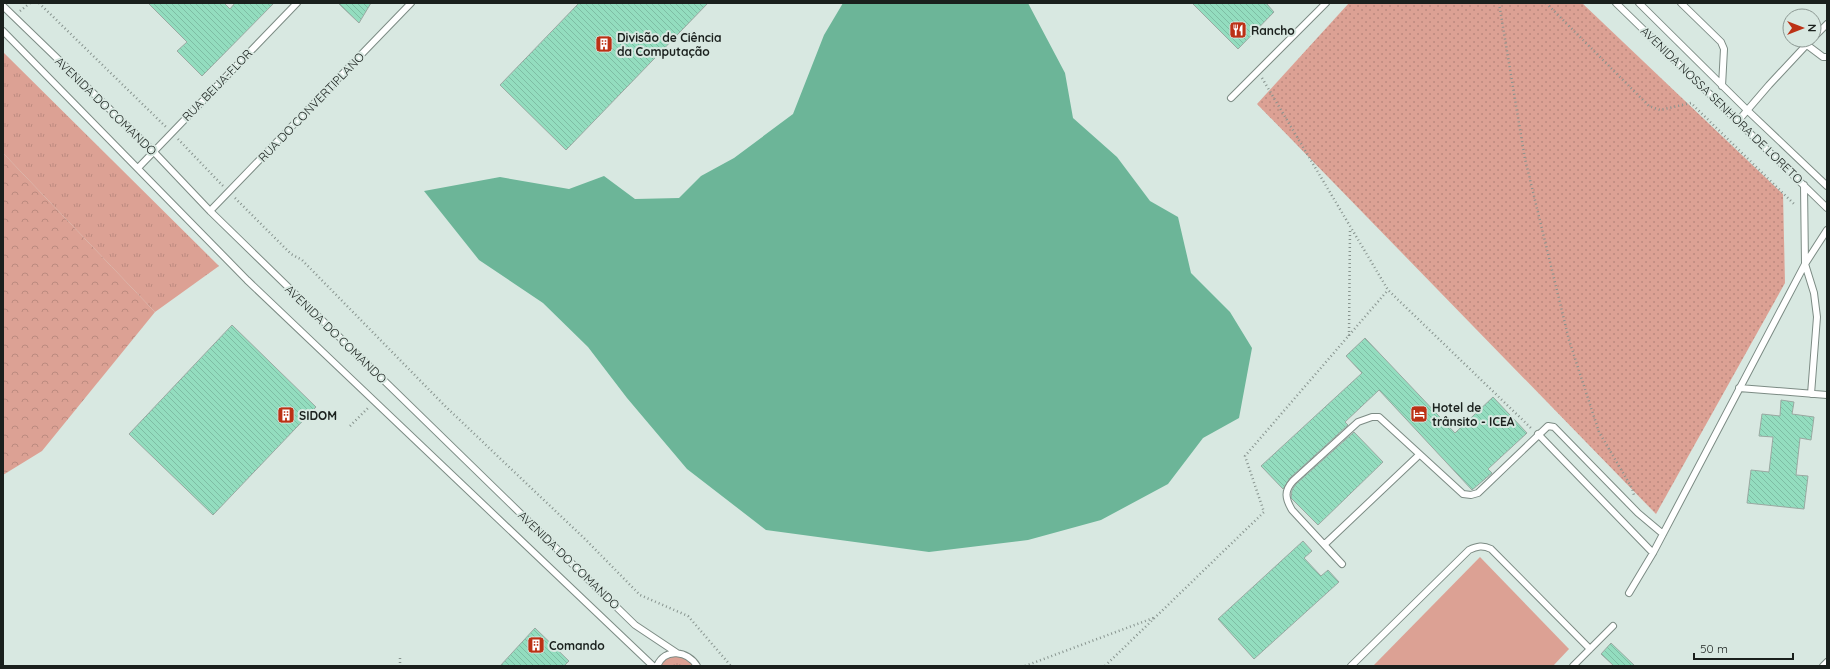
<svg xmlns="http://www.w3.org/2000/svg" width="1830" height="669" viewBox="0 0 1830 669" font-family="Quicksand,sans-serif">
<defs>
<pattern id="grass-tufts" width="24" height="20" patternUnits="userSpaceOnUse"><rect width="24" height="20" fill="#dca194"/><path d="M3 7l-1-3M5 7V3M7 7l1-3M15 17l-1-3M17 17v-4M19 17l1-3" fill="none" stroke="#bc8a7f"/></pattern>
<pattern id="forest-crowns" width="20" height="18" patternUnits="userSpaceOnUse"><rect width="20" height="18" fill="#dca194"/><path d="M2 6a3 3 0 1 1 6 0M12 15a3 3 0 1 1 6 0" fill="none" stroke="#bc8a7f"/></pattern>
<pattern id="park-dots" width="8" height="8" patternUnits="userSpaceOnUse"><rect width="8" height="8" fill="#dca194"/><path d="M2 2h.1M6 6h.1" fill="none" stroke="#bc8a7f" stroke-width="1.8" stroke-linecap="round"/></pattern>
<pattern id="building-back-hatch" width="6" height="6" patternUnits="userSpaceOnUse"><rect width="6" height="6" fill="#93ddbf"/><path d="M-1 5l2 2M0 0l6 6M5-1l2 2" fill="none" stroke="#7ebda4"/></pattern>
</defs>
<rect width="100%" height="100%" fill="#d8e8e1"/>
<!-- grass -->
<path fill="url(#grass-tufts)" d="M 3,52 L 219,266 L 155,312 L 3,153 Z
M 676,656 L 687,659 L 694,666 L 660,666 L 666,659 Z"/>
<!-- forest -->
<path fill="url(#forest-crowns)" d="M 3,153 L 155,312 L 42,451 L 3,475 Z"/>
<!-- park -->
<path fill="url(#park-dots)" d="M 1349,3 L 1582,3 L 1783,194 L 1785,283 L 1656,514 L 1257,104 Z"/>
<!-- pitch -->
<path fill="#dca194" d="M 1480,557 L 1569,649 L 1553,666 L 1373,666 Z"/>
<!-- water -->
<path fill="#6cb598" d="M 843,3 L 1028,3 L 1065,73 L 1073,118 L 1117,157 L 1150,201 L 1178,217 L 1191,273 L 1230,312 L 1252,348 L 1239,418 L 1203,438 L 1168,484 L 1101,520 L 1028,540 L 929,552 L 766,530 L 687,469 L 627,398 L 588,347 L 543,303 L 479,260 L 424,191 L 500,177 L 569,189 L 604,176 L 635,199 L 679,198 L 701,176 L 734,158 L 793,114 L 824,35 Z"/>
<!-- building -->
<path fill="url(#building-back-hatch)" stroke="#9aa9a2" d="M 148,3 L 224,3 L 230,9 L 235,3 L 274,3 L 202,76 L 177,51 L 187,42 Z
M 338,3 L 371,3 L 359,23 Z
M 579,3 L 708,3 L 566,150 L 500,85 Z
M 1192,3 L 1266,3 L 1274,12 L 1238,49 Z
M 232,325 L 316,407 L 213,515 L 129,434 Z
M 1365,338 L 1455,433 L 1493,397 L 1527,433 L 1488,469 L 1492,473 L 1472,490 L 1379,390 L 1345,422 L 1348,425 L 1290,478 L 1283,489 L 1261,466 L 1362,373 L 1346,356 Z
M 1781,400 L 1794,402 L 1792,414 L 1814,417 L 1811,440 L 1800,438 L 1796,475 L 1808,476 L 1804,509 L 1747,503 L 1751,470 L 1769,472 L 1773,437 L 1759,436 L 1762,414 L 1780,416 Z
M 1354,432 L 1383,462 L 1318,525 L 1291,498 L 1292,490 L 1296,484 Z
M 1303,541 L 1312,551 L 1304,558 L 1321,576 L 1328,570 L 1339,582 L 1254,659 L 1218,619 Z
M 535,628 L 569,661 L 564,666 L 500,666 Z
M 1611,643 L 1635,666 L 1614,666 L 1601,654 Z"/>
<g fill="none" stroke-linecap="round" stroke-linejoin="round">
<!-- service casing -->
<g stroke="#7c8b84" stroke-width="8">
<path id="service" d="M 1616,3 L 1827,208
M 1639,3 L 1747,110 L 1827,186
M 1681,3 L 1721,42 L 1724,49 L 1722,86
M 3,6 L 154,152 L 210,211 L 635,625 L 677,653
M 3,31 L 247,280 L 653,666
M 1814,37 L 1827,24
M 1807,45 L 1823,57 L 1827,57
M 1231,98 L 1326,3
M 1738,121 L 1769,85 L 1811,40
M 138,168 L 297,3
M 1804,185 L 1805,264 L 1814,293 L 1817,317 L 1811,394
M 210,211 L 411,3
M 1739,388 L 1827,395
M 1538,434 L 1653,553
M 1325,544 L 1419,455
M 1342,564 L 1292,510 C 1285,498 1284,491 1293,481 L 1358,422 L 1372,417 L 1379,417 L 1463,494 L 1471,495 L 1478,493 L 1548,426 L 1554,427 L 1638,513 L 1663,534
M 1629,593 L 1653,553 L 1805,264 L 1827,230
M 657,666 C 665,647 688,651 697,666
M 1351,666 L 1469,550 C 1477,546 1483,545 1491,549 L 1590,649
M 1573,666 L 1613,626
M 1823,666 L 1827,662"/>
</g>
<!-- path -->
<path stroke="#87938e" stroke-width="2.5" stroke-dasharray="1 3" stroke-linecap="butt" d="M 39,3 L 166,127
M 1499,3 L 1525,159 L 1569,340 L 1599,432 L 1632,488 L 1634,495
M 1546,3 L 1649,106 L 1660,110 L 1691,103 L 1794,204
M 20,11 L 30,3
M 1262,78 L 1388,290 L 1532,429
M 178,139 L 223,186
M 235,198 L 291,254 L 302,260 L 446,407 L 586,540 L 640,595 L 688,616 L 731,666
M 1349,336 L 1350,229
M 350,426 L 368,408
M 400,658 L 400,666
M 1025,666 L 1156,617
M 1105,666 L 1264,512 L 1245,456 L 1388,290"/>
<!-- service -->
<use href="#service" stroke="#fff" stroke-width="6"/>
</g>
<!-- icons -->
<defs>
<g id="restaurant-square" transform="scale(0.9)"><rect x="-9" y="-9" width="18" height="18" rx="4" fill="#bc3115" stroke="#d8e8e1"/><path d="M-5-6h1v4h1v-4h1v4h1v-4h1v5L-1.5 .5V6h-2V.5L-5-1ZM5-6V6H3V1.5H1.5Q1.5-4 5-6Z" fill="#fff"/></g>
<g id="building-square" transform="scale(0.9)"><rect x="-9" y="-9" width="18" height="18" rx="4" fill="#bc3115" stroke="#d8e8e1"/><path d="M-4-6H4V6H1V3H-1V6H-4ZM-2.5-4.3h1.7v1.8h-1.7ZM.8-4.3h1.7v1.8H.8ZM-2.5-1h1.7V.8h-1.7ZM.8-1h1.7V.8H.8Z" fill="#fff"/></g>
<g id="hotel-square" transform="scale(0.9)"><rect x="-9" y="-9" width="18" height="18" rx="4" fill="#bc3115" stroke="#d8e8e1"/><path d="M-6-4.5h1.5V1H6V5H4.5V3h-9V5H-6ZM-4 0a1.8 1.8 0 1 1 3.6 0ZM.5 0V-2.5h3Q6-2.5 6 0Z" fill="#fff"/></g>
</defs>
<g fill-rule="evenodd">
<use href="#restaurant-square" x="1238" y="30"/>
<use href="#building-square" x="604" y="44"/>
<use href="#hotel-square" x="1419" y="414"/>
<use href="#building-square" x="286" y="415"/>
<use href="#building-square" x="536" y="645"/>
</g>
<g text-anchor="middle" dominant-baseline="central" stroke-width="4" stroke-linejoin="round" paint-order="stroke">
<!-- poi labels -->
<g font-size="12" font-weight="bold" fill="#1a201d" stroke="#d8e8e1" text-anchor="start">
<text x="1251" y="30">Rancho</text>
<text x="617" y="37">Divisão de Ciência<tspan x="617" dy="14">da Computação</tspan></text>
<text x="1432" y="407">Hotel de<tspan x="1432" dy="14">trânsito - ICEA</tspan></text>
<text x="299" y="415">SIDOM</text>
<text x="549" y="645">Comando</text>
</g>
<!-- street labels -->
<g font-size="12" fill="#1a201d" stroke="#d8e8e1">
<text transform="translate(217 85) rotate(-46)">RUA BEIJA-FLOR</text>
<text transform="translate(1722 105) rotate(44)">AVENIDA NOSSA SENHORA DE LORETO</text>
<text transform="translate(106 106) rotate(44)">AVENIDA DO COMANDO</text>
<text transform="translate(311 107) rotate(-46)">RUA DO CONVERTIPLANO</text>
<text transform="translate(336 334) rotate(44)">AVENIDA DO COMANDO</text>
<text transform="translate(569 560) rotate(44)">AVENIDA DO COMANDO</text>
</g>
</g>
<!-- border -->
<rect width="1830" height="669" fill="none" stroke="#1a201d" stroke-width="8"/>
<!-- north arrow -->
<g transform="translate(1802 28) rotate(90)"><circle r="19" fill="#d8e8e1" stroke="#8c9893"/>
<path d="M0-3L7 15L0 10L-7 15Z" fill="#bc3115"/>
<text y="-6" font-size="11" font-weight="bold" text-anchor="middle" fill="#1a201d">N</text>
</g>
<!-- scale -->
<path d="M1694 653v6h99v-6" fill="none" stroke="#1a201d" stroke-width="2"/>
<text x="1700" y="653" font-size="12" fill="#1a201d" stroke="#d8e8e1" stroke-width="3" paint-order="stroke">50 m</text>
</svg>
